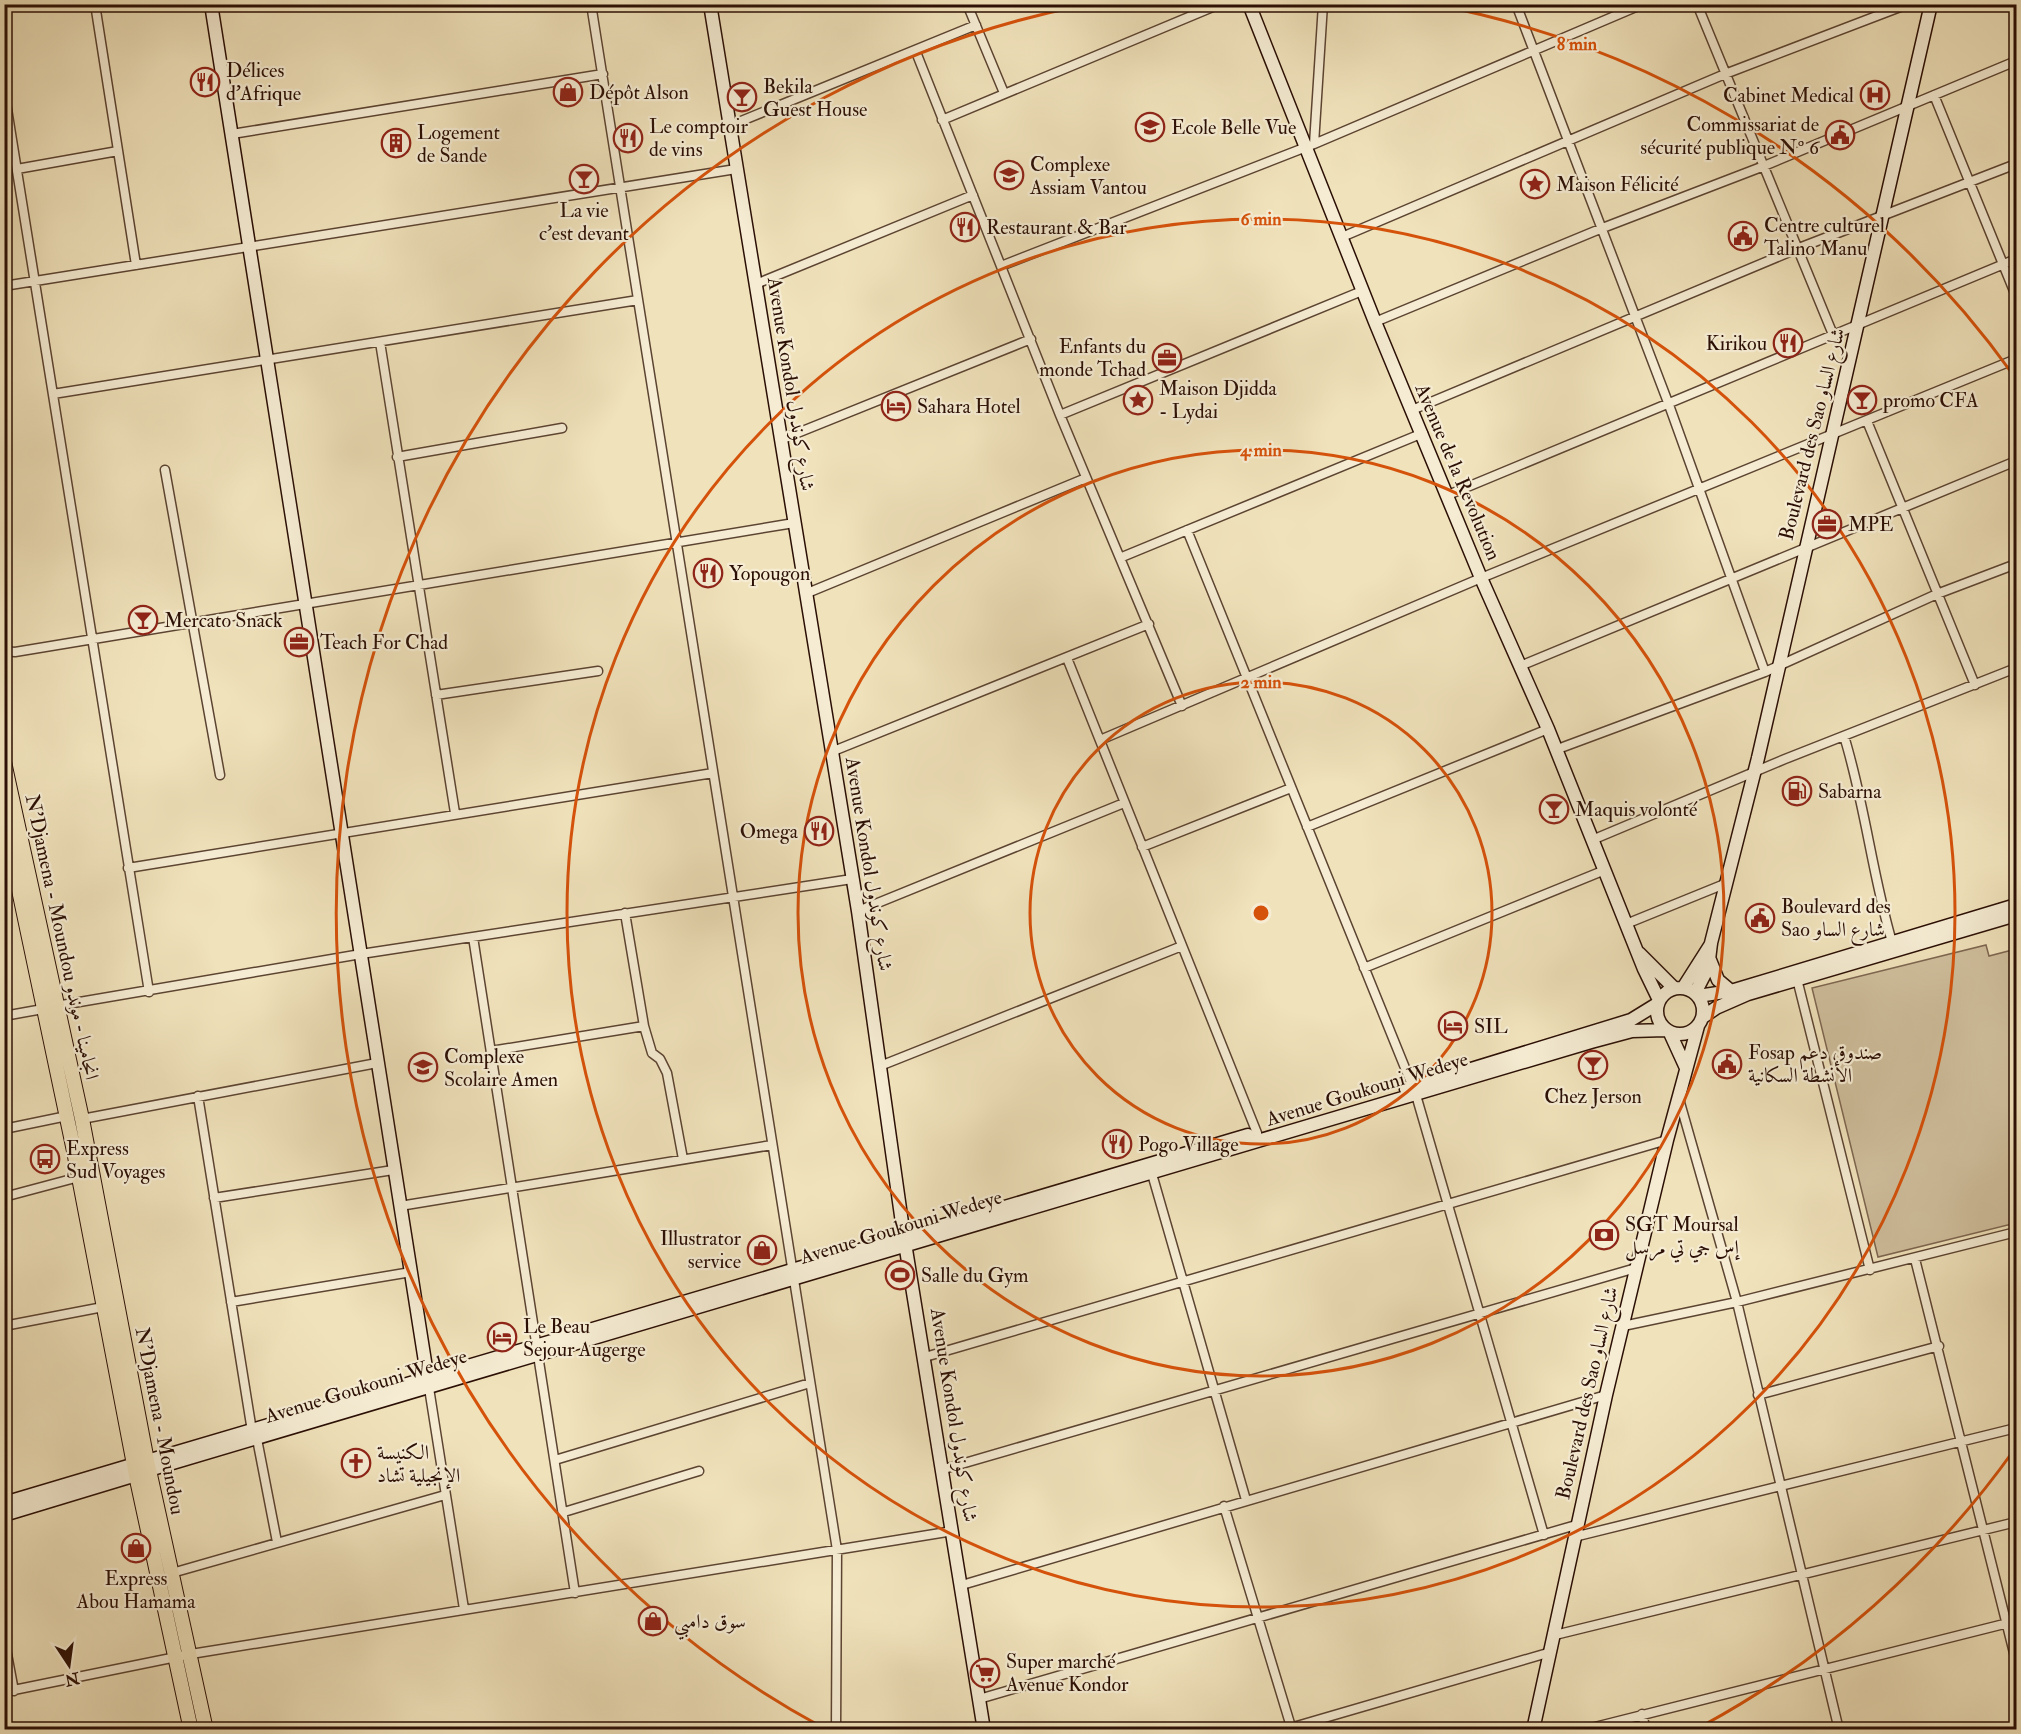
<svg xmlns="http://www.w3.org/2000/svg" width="2021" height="1734" viewBox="0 0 2021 1734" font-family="'IM FELL Double Pica',Amiri,serif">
<rect width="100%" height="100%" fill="#f0e2bb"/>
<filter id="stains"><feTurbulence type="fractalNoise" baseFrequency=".00333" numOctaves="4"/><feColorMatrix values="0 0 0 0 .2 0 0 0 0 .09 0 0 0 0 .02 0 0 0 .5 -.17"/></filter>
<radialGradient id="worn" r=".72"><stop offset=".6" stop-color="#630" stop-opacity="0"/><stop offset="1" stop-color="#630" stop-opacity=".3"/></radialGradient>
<!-- green -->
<path fill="#cfbe9c" stroke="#7d6650" stroke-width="1.5" d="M 1986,945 L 1989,956 L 2016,949 L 2016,1223 L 1878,1257 L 1812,988 Z"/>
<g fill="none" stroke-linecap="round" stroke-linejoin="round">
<!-- street casing -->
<g stroke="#5c4432" stroke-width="11">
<path id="street" d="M 95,4 L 136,265
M 591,4 L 837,1550 L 836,1730
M 967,4 L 1004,93
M 1516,4 L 1669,405 L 1765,672
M 1697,4 L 1834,337
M 916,52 L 1060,415 L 1182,706
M 4,90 L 149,992
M 1934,95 L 2016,296
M 942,120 L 1220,4
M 729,126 L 976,25
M 232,134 L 603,74
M 1314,144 L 1323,4
M 17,169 L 118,151
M 1342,237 L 1725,74 L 1908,4
M 1001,266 L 1314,144 L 1643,4
M 756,284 L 973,195
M 4,286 L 736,169
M 1375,322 L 1600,229 L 1764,166 L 2016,61
M 380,342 L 455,813
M 53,394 L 638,300
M 1412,410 L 1799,248 L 2016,164
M 1060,415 L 1362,291
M 1867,421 L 1975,685
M 780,440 L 1031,339
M 397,457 L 562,428
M 165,470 L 220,775
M 1448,495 L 2016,259
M 1187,530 L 1416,1095 L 1544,1535
M 1122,557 L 1423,433
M 805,594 L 1086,478
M 4,651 L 15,652 L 794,523
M 1067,658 L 1257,1133
M 1520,666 L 2016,461
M 436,695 L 598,671
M 1844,736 C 1865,804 1872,874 1892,942
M 1100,740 L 1481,578 L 2016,359
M 1555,750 L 1765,672 L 1937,594 L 2016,564
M 831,752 L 1149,624
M 1307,827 L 1548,729
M 1592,840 L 1785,759 L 2016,668
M 1142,847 L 1291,788
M 128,868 L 713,773
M 858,911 L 1124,803
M 625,913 L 644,1026 L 652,1053 L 660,1059 L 667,1073 L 683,1159
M 1626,924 L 1727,883
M 473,937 L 575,1593
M 1364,968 L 1605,870
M 1796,975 L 1870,1270
M 56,1006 L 361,954 L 852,879
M 4,1016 L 43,1009
M 491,1051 L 644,1026
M 880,1066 L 1182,946
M 198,1096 L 252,1431
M 1679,1099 L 1737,1302 L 1839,1730
M 82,1119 L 377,1063
M 4,1129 L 67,1116
M 1150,1167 L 1246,1500
M 4,1197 L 79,1177
M 214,1198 L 393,1170
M 400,1206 L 772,1145
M 1915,1259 L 2016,1661
M 231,1302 L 411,1272
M 4,1326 L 103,1307
M 1623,1326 L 1737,1302 L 2016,1232
M 925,1357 L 1667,1140
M 429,1388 L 464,1609
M 1758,1395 L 1939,1346
M 257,1439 L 277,1542
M 555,1460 L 810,1383
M 944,1469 L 1636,1268
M 1224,1506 L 1292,1730
M 564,1512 L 699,1471
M 1574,1537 L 2016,1428
M 172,1573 L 445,1495
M 962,1585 L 1606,1395
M 1555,1635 L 2016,1522
M 4,1638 L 14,1691
M 4,1692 L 191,1654 L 953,1531
M 979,1699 L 1576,1525
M 1642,1714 L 1646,1730
M 1283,1730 L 1551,1652
M 1583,1730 L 2016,1621"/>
</g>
<!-- secondary casing -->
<g stroke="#2b0f05" stroke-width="15">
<path id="secondary" d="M 211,4 L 429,1387
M 710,4 L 858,911 L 904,1237 L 984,1730
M 1249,4 L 1375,322 L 1481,578 L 1548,729 L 1644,969 L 1659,1000
M 1639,953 L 1674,988
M 1710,960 L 1718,980 L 1731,991
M1657 1011a23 23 0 1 1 46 0a23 23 0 1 1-46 0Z
M 1683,988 L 1711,944
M 1695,993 L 1708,968 L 1711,943 L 1758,758 L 1931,4
M 1698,996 L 1731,991 L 2016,905
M 1703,1017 L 1716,1008 L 1748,994 L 2016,915
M 1670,1033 L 1686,1068
M 1406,1089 L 1631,1020 L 1657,1004
M 147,1461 L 1248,1135
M 149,1470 L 1591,1042 L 1632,1031 L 1665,1030
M 4,1503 L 135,1464
M 4,1515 L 136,1475
M 1533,1730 L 1606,1395 L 1667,1140 L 1698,1026"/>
</g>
<!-- primary casing -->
<g stroke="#2b0f05" stroke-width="16">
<path id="primary" d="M 4,762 L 82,1119 L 147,1461 L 206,1730
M 4,819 L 74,1151 L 136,1475 L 191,1730"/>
</g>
<!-- street -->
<use href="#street" stroke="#f5ecd3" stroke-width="8"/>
<!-- secondary -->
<use href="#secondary" stroke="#f5ecd3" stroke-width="12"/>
<!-- primary -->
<use href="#primary" stroke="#f0e2bb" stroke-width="14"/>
</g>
<!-- distance rings -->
<g fill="none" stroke="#d5520b" stroke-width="3">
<circle cx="1261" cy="913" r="231"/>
<circle cx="1261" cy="913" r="463"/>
<circle cx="1261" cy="913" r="694"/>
<path d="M2014 1450A925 925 0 0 1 1702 1726M820 1726A925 925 0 0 1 1085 5M1437 5A925 925 0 0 1 2014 376"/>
</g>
<!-- icons -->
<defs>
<g id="restaurant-ring" transform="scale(1.5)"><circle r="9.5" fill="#f5ecd3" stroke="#8f2418" stroke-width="1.5"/><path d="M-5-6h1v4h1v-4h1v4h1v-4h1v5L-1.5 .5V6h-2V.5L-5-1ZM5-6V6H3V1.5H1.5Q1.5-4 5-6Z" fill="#8f2418"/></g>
<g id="shop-ring" transform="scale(1.5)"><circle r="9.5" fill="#f5ecd3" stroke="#8f2418" stroke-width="1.5"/><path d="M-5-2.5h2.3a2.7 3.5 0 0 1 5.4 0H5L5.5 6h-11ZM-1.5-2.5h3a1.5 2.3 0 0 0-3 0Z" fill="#8f2418"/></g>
<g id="hospital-ring" transform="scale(1.5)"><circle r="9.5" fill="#f5ecd3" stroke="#8f2418" stroke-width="1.5"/><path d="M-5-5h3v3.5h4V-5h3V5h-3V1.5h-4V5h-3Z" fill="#8f2418"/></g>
<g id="bar-ring" transform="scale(1.5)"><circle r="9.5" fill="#f5ecd3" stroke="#8f2418" stroke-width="1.5"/><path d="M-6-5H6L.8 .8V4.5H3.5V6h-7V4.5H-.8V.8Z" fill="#8f2418"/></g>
<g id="school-ring" transform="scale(1.5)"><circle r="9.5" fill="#f5ecd3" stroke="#8f2418" stroke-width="1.5"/><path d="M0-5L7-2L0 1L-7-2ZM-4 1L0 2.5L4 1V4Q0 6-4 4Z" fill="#8f2418"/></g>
<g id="civic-ring" transform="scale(1.5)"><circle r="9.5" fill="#f5ecd3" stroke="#8f2418" stroke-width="1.5"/><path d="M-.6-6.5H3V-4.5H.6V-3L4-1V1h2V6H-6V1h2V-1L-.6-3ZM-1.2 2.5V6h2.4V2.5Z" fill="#8f2418"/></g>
<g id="building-ring" transform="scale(1.5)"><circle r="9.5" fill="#f5ecd3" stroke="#8f2418" stroke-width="1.5"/><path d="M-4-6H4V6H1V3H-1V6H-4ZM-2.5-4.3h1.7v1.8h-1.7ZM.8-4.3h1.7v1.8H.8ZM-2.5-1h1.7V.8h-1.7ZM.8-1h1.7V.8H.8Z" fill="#8f2418"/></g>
<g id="sight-ring" transform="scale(1.5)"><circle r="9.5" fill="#f5ecd3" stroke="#8f2418" stroke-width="1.5"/><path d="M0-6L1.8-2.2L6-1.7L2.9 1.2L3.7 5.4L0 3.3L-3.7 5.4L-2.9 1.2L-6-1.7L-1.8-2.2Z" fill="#8f2418"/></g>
<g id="office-ring" transform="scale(1.5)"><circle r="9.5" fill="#f5ecd3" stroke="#8f2418" stroke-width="1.5"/><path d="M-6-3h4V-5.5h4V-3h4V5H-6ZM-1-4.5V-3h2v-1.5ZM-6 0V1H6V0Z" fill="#8f2418"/></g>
<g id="hotel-ring" transform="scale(1.5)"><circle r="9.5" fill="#f5ecd3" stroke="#8f2418" stroke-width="1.5"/><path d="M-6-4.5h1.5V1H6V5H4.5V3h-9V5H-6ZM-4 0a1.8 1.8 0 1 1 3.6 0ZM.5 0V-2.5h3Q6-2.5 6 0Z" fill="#8f2418"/></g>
<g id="fuel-ring" transform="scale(1.5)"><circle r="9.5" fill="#f5ecd3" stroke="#8f2418" stroke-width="1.5"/><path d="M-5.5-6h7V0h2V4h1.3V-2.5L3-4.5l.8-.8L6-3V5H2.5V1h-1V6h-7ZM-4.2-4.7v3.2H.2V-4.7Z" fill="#8f2418"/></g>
<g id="bus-ring" transform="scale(1.5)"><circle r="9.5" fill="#f5ecd3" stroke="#8f2418" stroke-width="1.5"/><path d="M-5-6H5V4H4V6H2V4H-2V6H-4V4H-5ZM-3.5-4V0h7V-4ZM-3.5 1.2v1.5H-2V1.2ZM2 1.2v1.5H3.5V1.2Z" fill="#8f2418"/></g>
<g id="bank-ring" transform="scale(1.5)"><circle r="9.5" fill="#f5ecd3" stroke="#8f2418" stroke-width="1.5"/><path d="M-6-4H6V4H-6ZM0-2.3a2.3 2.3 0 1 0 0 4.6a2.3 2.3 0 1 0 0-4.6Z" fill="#8f2418"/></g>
<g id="stadium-ring" transform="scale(1.5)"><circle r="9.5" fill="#f5ecd3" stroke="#8f2418" stroke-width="1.5"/><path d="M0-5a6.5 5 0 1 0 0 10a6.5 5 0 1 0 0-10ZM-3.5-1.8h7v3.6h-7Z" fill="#8f2418"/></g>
<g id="church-ring" transform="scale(1.5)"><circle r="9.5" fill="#f5ecd3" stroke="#8f2418" stroke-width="1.5"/><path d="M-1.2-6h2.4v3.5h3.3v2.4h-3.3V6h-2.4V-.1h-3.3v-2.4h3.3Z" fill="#8f2418"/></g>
<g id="supermarket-ring" transform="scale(1.5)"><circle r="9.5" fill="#f5ecd3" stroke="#8f2418" stroke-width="1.5"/><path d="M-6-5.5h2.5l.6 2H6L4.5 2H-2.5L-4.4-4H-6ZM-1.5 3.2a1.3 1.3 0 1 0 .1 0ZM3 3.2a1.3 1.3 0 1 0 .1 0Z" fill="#8f2418"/></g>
</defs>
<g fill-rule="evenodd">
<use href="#restaurant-ring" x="205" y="82"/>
<use href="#shop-ring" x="568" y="92"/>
<use href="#hospital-ring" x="1875" y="95"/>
<use href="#bar-ring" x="742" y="97"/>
<use href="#school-ring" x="1150" y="127"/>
<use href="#civic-ring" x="1840" y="135"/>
<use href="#restaurant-ring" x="628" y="138"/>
<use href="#building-ring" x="396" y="143"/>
<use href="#school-ring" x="1009" y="175"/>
<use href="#bar-ring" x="584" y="179"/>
<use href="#sight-ring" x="1535" y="184"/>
<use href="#restaurant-ring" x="965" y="227"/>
<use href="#civic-ring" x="1743" y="236"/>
<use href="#restaurant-ring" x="1788" y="343"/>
<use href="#office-ring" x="1167" y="358"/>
<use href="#sight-ring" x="1138" y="400"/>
<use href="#bar-ring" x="1862" y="400"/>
<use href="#hotel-ring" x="896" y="406"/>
<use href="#office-ring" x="1827" y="524"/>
<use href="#restaurant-ring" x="708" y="573"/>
<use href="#bar-ring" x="143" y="620"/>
<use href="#office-ring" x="299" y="642"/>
<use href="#fuel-ring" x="1797" y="791"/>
<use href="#bar-ring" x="1554" y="809"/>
<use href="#restaurant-ring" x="819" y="831"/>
<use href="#civic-ring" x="1760" y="918"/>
<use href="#hotel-ring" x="1453" y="1026"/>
<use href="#civic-ring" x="1727" y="1064"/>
<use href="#bar-ring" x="1593" y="1065"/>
<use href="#school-ring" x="423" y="1067"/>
<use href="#restaurant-ring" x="1117" y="1144"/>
<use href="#bus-ring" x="45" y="1159"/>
<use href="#bank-ring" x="1604" y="1235"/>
<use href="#shop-ring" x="762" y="1250"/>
<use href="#stadium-ring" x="900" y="1275"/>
<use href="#hotel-ring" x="502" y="1337"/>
<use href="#church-ring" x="356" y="1463"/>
<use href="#shop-ring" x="136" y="1548"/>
<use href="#shop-ring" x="653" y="1621"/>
<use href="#supermarket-ring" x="985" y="1673"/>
</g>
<g text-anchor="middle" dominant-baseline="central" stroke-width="4.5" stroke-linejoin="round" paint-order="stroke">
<!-- poi labels -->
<g font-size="20" fill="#2b0f05" stroke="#f5ecd3" text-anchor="start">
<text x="226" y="70">Délices<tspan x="226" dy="23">d'Afrique</tspan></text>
<text x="763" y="86">Bekila<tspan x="763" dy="23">Guest House</tspan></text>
<text x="589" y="92">Dépôt Alson</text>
<text x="1854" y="95" text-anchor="end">Cabinet Medical</text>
<text x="1819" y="124" text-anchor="end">Commissariat de<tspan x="1819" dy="23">sécurité publique Nº 6</tspan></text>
<text x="649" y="126">Le comptoir<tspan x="649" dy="23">de vins</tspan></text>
<text x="1171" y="127">Ecole Belle Vue</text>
<text x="417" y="132">Logement<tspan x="417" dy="23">de Sande</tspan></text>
<text x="1030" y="164">Complexe<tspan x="1030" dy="23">Assiam Vantou</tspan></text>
<text x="1556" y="184">Maison Félicité</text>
<text x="584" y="210" text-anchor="middle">La vie<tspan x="584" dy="23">c'est devant</tspan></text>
<text x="1764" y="225">Centre culturel<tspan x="1764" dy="23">Talino Manu</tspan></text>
<text x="986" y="227">Restaurant &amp; Bar</text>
<text x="1767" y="343" text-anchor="end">Kirikou</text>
<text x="1146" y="346" text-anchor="end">Enfants du<tspan x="1146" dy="23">monde Tchad</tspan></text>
<text x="1159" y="388">Maison Djidda<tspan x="1159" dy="23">- Lydai</tspan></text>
<text x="1883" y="400">promo CFA</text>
<text x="917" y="406">Sahara Hotel</text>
<text x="1848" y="524">MPE</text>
<text x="729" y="573">Yopougon</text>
<text x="164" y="620">Mercato Snack</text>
<text x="320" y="642">Teach For Chad</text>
<text x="1818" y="791">Sabarna</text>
<text x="1575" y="809">Maquis volonté</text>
<text x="798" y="831" text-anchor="end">Omega</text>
<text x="1781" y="906">Boulevard des<tspan x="1781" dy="23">Sao شارع الساو</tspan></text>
<text x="1474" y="1026">SIL</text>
<text x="1748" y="1052">Fosap صندوق دعم<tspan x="1748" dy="23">الأنشطة السكانية</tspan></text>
<text x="444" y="1056">Complexe<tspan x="444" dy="23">Scolaire Amen</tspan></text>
<text x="1593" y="1096" text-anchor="middle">Chez Jerson</text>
<text x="1138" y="1144">Pogo Village</text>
<text x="66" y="1148">Express<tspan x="66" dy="23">Sud Voyages</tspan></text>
<text x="1625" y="1224">SGT Moursal<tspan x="1625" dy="23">إس جي تي مرسل</tspan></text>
<text x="741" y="1238" text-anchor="end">Illustrator<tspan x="741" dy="23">service</tspan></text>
<text x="921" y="1275">Salle du Gym</text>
<text x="523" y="1326">Le Beau<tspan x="523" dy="23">Sejour Augerge</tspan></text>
<text x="377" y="1452">الكنيسة<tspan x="377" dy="23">الإنجيلية تشاد</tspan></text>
<text x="136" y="1578" text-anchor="middle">Express<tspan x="136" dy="23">Abou Hamama</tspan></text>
<text x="674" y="1621">سوق دامبي</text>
<text x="1006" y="1661">Super marché<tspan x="1006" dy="23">Avenue Kondor</tspan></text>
</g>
<!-- street labels -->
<g font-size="20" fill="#2b0f05" stroke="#f5ecd3">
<text transform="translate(791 384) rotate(81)">Avenue Kondol شارع كوندول</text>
<text transform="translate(1812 434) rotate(-76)">Boulevard des Sao شارع الساو</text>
<text transform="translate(1458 472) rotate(67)">Avenue de la Revolution</text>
<text transform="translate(869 864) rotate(81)">Avenue Kondol شارع كوندول</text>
<text transform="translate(62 937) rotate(78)">N'Djamena - Moundou انجامينا - موندو</text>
<text transform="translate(1367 1089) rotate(-17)">Avenue Goukouni Wedeye</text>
<text transform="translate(901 1227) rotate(-17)">Avenue Goukouni Wedeye</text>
<text transform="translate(366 1386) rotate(-17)">Avenue Goukouni Wedeye</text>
<text transform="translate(1587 1393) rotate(-77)">Boulevard des Sao شارع الساو</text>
<text transform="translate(954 1415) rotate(81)">Avenue Kondol شارع كوندول</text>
<text transform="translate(160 1421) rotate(79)">N'Djamena - Moundou</text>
</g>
</g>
<circle cx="1261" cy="913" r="9" fill="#d5520b" stroke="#f5ecd3" stroke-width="3"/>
<g font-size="18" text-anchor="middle" font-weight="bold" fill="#d5520b" stroke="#f5ecd3" stroke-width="4.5" stroke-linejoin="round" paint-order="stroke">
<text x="1577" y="50">8 min</text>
<text x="1261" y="225">6 min</text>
<text x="1261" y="456">4 min</text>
<text x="1261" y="688">2 min</text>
</g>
<!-- margin -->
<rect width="2021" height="1734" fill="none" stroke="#f0e2bb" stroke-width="24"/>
<rect x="6" y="6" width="2009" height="1722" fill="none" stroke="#2b0f05" stroke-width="3"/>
<rect x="12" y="12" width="1997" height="1710" fill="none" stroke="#2b0f05" stroke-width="1.5"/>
<!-- north arrow -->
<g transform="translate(69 1665) rotate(167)" stroke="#f5ecd3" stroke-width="4.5" paint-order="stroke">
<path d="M0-4.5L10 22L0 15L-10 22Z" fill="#2b0f05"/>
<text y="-9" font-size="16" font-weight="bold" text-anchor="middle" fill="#2b0f05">N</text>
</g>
<rect width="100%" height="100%" filter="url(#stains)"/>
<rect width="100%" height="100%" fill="url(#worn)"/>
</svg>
